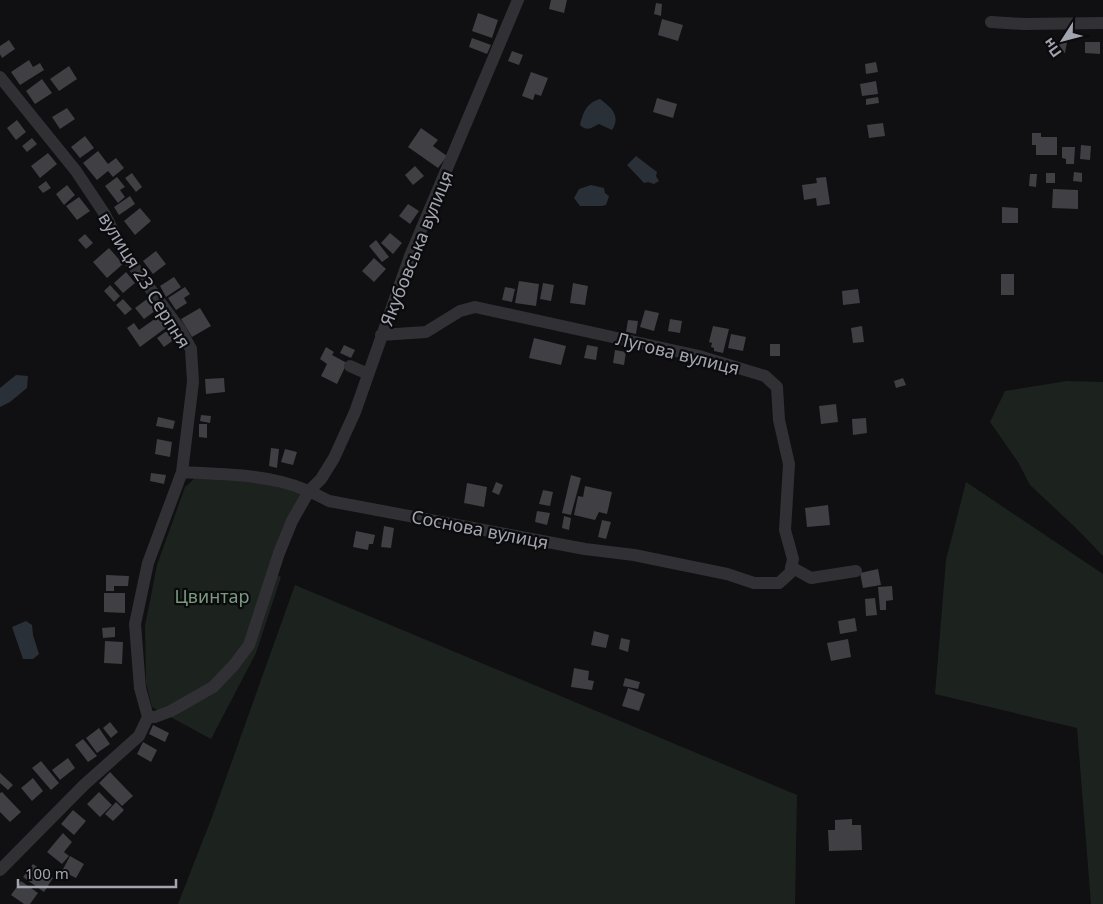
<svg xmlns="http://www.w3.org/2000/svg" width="1103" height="904" viewBox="0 0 1103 904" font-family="'Noto Sans',sans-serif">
<rect width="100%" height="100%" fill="#100f11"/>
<!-- green -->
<path fill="#1c231e" d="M 1067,381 L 1103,382 L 1103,556 L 1076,528 L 1030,485 L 1018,462 L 990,422 L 1005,391 Z
M 196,477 L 252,481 L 301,492 L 268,570 L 281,577 L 256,653 L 211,739 L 152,707 L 146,683 L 145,626 L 157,565 L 185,487 Z
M 966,482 L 1103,574 L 1103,904 L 1091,904 L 1077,728 L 935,694 L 946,560 Z
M 295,585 L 797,795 L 795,904 L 178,904 L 212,817 Z"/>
<!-- water -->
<path fill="#2a3038" d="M 600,99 C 612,108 621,116 612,130 L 599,124 C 591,128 587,132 580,125 C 583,113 586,103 600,99 Z
M 636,156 L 657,172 L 656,176 L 659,181 L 654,184 L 648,182 L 644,183 L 627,165 Z
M 591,185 L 604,188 L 605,193 L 609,196 L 606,205 L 602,206 L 580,206 L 574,198 L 579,189 Z
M 16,375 L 28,376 L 27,388 L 10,402 L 0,407 L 0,388 Z
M 26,621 L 32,625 L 33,635 L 39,654 L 33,659 L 23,659 L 12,627 Z"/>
<!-- building -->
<path fill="#3f3f44" d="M 551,0 L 567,0 L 564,13 L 549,9 Z
M 656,3 L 662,4 L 661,16 L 654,14 Z
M 478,13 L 498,20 L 492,38 L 472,31 Z
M 662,19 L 683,25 L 678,41 L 658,35 Z
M 472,38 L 491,45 L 487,54 L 469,47 Z
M 9,40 L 15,49 L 2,58 L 0,54 L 0,46 Z
M 1060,41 L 1067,42 L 1065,53 L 1053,50 L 1055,44 L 1059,45 Z
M 1085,42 L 1100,42 L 1100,54 L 1085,53 Z
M 512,51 L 523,55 L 519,65 L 508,61 Z
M 29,60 L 33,67 L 40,63 L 44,70 L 20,85 L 11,72 Z
M 876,62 L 878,72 L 866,74 L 865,64 Z
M 69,66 L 77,79 L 59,91 L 50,79 Z
M 531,72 L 548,78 L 541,96 L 535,94 L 533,100 L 522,96 Z
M 42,79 L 52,93 L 35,104 L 26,91 Z
M 876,81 L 878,94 L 862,96 L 860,84 Z
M 878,97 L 879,103 L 866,105 L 866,99 Z
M 657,98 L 677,104 L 673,118 L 653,112 Z
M 67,108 L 75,119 L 60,129 L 52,117 Z
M 17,120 L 26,132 L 16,140 L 7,128 Z
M 883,123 L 885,136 L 869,138 L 867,125 Z
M 421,128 L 438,140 L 433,146 L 447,156 L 438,168 L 408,147 Z
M 1032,133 L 1041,133 L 1041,137 L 1057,137 L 1057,155 L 1036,155 L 1036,145 L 1032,145 Z
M 85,136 L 94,148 L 80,158 L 71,147 Z
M 32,138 L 37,144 L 27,152 L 22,146 Z
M 1081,145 L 1091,146 L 1090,160 L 1080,159 Z
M 1062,147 L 1075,147 L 1074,164 L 1066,164 L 1066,159 L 1062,158 Z
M 98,151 L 108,164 L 116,158 L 124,168 L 113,177 L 108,171 L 97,180 L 83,163 Z
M 48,153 L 57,164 L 40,178 L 31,166 Z
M 415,166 L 424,176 L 413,185 L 405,175 Z
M 1074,172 L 1082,173 L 1082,182 L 1073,181 Z
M 132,173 L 142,187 L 136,192 L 125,178 Z
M 1046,173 L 1055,173 L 1055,183 L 1046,183 Z
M 1030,174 L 1037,174 L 1036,187 L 1029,186 Z
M 117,177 L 125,187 L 120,190 L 125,197 L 118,203 L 105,186 Z
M 826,177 L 830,204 L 817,206 L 816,198 L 804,200 L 802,185 L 817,183 L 816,178 Z
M 46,181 L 51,188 L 43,193 L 38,187 Z
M 67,185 L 75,195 L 64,205 L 56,194 Z
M 1053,189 L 1078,190 L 1078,209 L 1052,208 Z
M 130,196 L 135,204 L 119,215 L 114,207 Z
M 79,197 L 90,211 L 77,220 L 66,206 Z
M 408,204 L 419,211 L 410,224 L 399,216 Z
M 1002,207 L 1018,208 L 1018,223 L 1002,223 Z
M 140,208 L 151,221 L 135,235 L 124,221 Z
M 390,233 L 402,243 L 393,254 L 381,243 Z
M 85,234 L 93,243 L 86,249 L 78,240 Z
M 376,240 L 389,257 L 382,262 L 369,246 Z
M 109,248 L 123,264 L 107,278 L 93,262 Z
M 156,251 L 166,264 L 153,274 L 143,261 Z
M 374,258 L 386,269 L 374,282 L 362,271 Z
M 126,272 L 135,283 L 123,293 L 114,283 Z
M 1001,274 L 1014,274 L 1014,295 L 1001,295 Z
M 174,277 L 181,287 L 166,297 L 160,286 Z
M 519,281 L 539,284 L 536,306 L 515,303 Z
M 543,283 L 554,285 L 551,301 L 540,299 Z
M 573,283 L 588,286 L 585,305 L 570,303 Z
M 110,285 L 120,296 L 114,302 L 104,291 Z
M 185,287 L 190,294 L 184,298 L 187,303 L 176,310 L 168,298 Z
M 505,287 L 515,289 L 512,302 L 502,300 Z
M 858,289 L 860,303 L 843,305 L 842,291 Z
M 123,299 L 132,309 L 125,315 L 116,305 Z
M 147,299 L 155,311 L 144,319 L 135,308 Z
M 200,308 L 211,326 L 192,337 L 181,319 Z
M 645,310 L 659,313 L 654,331 L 640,327 Z
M 159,316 L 167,327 L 140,347 L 127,328 L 134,323 L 139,330 Z
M 670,319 L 682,321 L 680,333 L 668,331 Z
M 628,320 L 638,321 L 636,334 L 626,332 Z
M 713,326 L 729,329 L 723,353 L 714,351 L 714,348 L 711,347 L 712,343 L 709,342 Z
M 862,326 L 864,342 L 853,343 L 851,328 Z
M 168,330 L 175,339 L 164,347 L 157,338 Z
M 731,334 L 746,337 L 743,351 L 728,348 Z
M 534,338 L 566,346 L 561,365 L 529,358 Z
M 770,344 L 780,344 L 780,356 L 770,356 Z
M 344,345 L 355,350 L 351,358 L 340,353 Z
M 587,345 L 598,347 L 596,360 L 584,358 Z
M 326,347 L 334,352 L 332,355 L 347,363 L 337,384 L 321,376 L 327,364 L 320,359 Z
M 615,350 L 626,352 L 624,365 L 613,363 Z
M 224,378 L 225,392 L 206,394 L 205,379 Z
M 903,378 L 906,385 L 896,388 L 894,381 Z
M 836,404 L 838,422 L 821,424 L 819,406 Z
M 201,415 L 211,416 L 210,423 L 200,421 Z
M 158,417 L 175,421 L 173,429 L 156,426 Z
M 866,418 L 867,433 L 853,435 L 852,419 Z
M 199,424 L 207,424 L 207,438 L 199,437 Z
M 157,439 L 172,442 L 170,457 L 155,454 Z
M 271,448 L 279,449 L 277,468 L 269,466 Z
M 285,449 L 297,452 L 293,465 L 281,462 Z
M 151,473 L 166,475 L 164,484 L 150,481 Z
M 571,475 L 581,478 L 571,515 L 562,513 Z
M 496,482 L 503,485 L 499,495 L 492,492 Z
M 467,483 L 487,487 L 484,507 L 464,503 Z
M 585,486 L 612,492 L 607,514 L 599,512 L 595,520 L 574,515 L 578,496 L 583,497 Z
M 543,490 L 553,492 L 550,506 L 539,504 Z
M 828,505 L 830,525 L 807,527 L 805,508 Z
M 537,511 L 550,513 L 547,525 L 535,522 Z
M 564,516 L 571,518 L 569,530 L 562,528 Z
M 602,520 L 611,522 L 606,539 L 598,537 Z
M 384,526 L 394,528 L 391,548 L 381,547 Z
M 356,531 L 375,535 L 373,544 L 369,544 L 368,550 L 353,547 Z
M 878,569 L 881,585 L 863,588 L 860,573 Z
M 106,575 L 129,576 L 128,586 L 114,586 L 114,591 L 106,591 Z
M 892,586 L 893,600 L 886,601 L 886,610 L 880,610 L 878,587 Z
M 104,593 L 125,593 L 125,613 L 104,612 Z
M 875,598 L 877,615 L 866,616 L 865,599 Z
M 855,618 L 857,631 L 840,634 L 838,621 Z
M 115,627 L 115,637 L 103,638 L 102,628 Z
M 594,631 L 609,635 L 606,648 L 591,645 Z
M 621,638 L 630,640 L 628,652 L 619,649 Z
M 848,639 L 851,657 L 831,661 L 827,643 Z
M 105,641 L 123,642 L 122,664 L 104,663 Z
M 574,668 L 589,671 L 588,680 L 594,681 L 592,690 L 571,687 Z
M 625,678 L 640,682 L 638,689 L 623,686 Z
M 628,688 L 645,694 L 639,711 L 622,706 Z
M 110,722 L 118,732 L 111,738 L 103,728 Z
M 153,725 L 169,733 L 165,742 L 149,734 Z
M 99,728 L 110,744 L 97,753 L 86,738 Z
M 83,739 L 97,756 L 88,762 L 75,745 Z
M 143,742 L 157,750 L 151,762 L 137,754 Z
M 68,758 L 75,768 L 60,780 L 52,770 Z
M 41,761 L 59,783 L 51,790 L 32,768 Z
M 110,772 L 133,796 L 122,806 L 99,783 Z
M 0,773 L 13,785 L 8,790 L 0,783 Z
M 33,778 L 43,791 L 32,801 L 21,788 Z
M 2,792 L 21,812 L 10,822 L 0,812 L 0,793 Z
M 99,792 L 112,805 L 100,817 L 87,804 Z
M 116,802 L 124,810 L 113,821 L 105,814 Z
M 73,810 L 86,821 L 74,835 L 61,824 Z
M 852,819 L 852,825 L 861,825 L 862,850 L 829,851 L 828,830 L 835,830 L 835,820 Z
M 63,833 L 72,842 L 64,852 L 69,856 L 62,864 L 47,852 Z
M 70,856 L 84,864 L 76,878 L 62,871 Z
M 33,864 L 53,878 L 44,892 L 23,877 Z
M 21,881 L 38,893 L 30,904 L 24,904 L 11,895 Z"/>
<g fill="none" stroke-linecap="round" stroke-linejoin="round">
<!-- minor -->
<path stroke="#313135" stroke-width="12" d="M 991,22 L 1024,24 L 1103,23
M 0,77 L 76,171 L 104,213 L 126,256 L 180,329 L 191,349 L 193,382 L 182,472 L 148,563 L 135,624 L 140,688 L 148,717
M 350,366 L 368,374
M 182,472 C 216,474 250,474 282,482 C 298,486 314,493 329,501 L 585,549 L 634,555 L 727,574 L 754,583 L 779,583 L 790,573 L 793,559 L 785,530 L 789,464 L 779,420 L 777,387 L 765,376 L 699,356 L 475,307 L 460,311 L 426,332 L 381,335
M 791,567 L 811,578 L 856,571
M 148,717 L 155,717 L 171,711 L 213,687 L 234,665 L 249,645 L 279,553 L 292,521 L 309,491 L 321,479 L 334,458 L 355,412 L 410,256 L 518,0
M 0,870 L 84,785 L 139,736 L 148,717"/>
</g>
<g text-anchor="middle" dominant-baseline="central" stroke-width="4.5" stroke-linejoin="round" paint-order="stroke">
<!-- street labels -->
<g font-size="18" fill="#a2a4b0" stroke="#0b0a0c">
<text transform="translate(416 248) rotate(-68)">Якубовська вулиця</text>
<text transform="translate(145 280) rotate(58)">вулиця 23 Серпня</text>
<text transform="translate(678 353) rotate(14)">Лугова вулиця</text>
<text transform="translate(480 529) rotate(11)">Соснова вулиця</text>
</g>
<!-- park labels -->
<g font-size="18" fill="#7a9a82" stroke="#0b0a0c">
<text x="212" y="596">Цвинтар</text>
</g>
</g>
<!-- north arrow -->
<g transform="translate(1063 40) rotate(234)" stroke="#0b0a0c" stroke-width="4" paint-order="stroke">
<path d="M0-4L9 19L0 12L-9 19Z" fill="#a2a4b0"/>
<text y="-8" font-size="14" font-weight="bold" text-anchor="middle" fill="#a2a4b0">Пн</text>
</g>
<!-- scale -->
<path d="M18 879v8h158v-8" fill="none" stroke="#a2a4b0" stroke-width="2.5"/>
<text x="25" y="879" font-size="15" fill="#a2a4b0" stroke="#0b0a0c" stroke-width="4" paint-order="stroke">100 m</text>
</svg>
